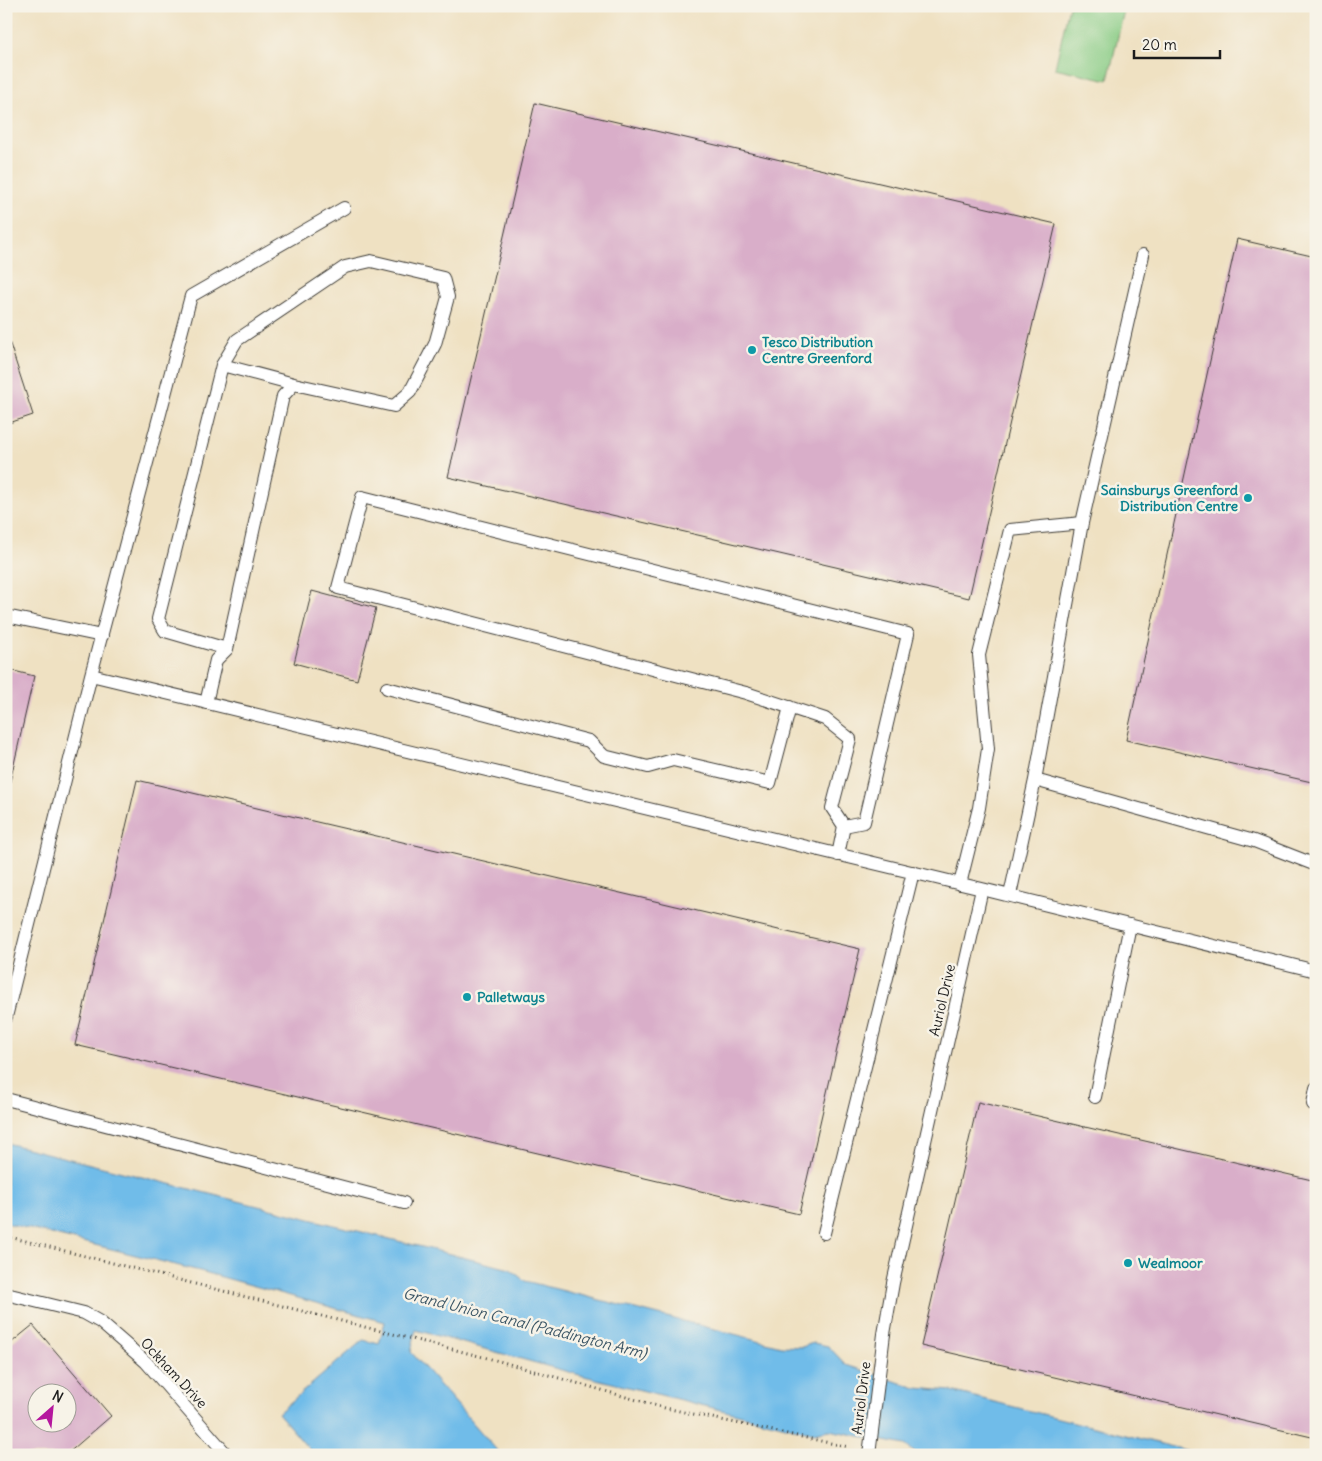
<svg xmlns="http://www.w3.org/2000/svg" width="1322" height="1461" viewBox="0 0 1322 1461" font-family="Delius,sans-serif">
<rect width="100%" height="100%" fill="#f7f3e8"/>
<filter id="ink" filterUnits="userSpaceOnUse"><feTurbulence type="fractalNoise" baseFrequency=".02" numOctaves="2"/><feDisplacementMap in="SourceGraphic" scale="10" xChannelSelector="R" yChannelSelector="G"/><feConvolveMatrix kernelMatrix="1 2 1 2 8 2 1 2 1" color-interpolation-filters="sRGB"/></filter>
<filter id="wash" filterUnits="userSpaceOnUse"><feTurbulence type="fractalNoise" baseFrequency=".0096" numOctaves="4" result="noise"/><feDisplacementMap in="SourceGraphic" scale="20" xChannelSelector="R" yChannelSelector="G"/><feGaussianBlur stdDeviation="1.12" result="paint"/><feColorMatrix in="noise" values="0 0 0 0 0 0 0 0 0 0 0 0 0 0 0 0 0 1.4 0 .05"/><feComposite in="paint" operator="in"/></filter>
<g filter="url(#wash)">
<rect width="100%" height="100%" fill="#efe1c2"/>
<!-- green -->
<path fill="#89cc85" stroke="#527450" d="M 1069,6 L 1125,6 L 1108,80 L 1055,68 Z"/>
<!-- water -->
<path fill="#6fbce9" stroke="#466c82" d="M 6,1143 L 510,1269 L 525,1281 L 781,1346 L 802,1347 L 813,1343 L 828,1346 L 846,1365 L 916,1388 L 951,1391 L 1205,1455 L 918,1455 L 905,1445 L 829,1430 L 814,1433 L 576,1374 L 416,1330 L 411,1352 L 501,1455 L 314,1455 L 278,1413 L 363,1340 L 379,1344 L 385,1322 L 200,1271 L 6,1223 Z"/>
<g id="blocks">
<!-- building -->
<path fill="#d9aec9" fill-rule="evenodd" d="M 535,103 L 1056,224 L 969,598 L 448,477 Z
M 1237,239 L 1316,257 L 1316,783 L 1126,740 Z
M 7,335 L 33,415 L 6,424 L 6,336 Z
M 312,591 L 376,608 L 357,680 L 294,663 Z
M 6,669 L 34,676 L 7,795 L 6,795 Z
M 137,780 L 860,949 L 799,1214 L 75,1045 Z
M 978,1102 L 1316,1181 L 1316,1438 L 921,1346 Z
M 33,1325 L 111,1416 L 66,1455 L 6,1455 L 6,1347 ZM 38,1394 L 68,1394 L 68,1424 L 38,1424 Z"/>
</g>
</g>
<g filter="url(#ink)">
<use href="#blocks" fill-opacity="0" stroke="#3c3a35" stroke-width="1"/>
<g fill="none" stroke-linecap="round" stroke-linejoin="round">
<!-- lane casing -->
<g stroke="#3c3a35" stroke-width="14">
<path id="lane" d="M 344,208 L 191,296 L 91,675 L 982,889
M 222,365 L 294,384
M 6,616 L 102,636
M 387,688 L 589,741 L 604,756 L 648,767 L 673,760 L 770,783 L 790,707
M 206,703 L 216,660 L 227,649 L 283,396 L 294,384 L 394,406 L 410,392 L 435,344 L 448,297 L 443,278 L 371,261 L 345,267 L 237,340 L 222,365 L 158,619 L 165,631 L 227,649
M 1035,780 L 1254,841 L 1316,865
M 838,855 L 844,826 L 832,808 L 850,739 L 825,719 L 746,693 L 338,588 L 362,497 L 908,634 L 864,822 L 844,826
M 960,884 L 979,808 L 988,749 L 979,655 L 1010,530 L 1082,523
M 1010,895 L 1035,780 L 1082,523 L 1143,255
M 6,1017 L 91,675
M 1095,1097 L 1130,925
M 6,1099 L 404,1203
M 1313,1104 L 1316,1088
M 824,1233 L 913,872
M 6,1294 L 84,1313 L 100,1322 L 146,1362 L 227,1455
M 884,1334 L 893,1283 L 982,889 L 1316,971"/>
</g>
<!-- path -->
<path stroke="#3c3a35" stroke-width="3" stroke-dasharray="1 4" stroke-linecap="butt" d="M 6,1236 L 499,1361 L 665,1408 L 849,1447"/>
<!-- lane -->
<use href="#lane" stroke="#fff" stroke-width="12"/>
<!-- lane-bridge casing -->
<g stroke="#3c3a35" stroke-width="14" stroke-linecap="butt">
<path id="lane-bridge" d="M 869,1455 L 884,1334"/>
</g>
<!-- lane-bridge -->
<use href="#lane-bridge" stroke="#fff" stroke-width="12"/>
</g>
</g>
<!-- markers -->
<g fill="#0f9aa8" stroke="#f7f3e8" stroke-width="2">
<circle cx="752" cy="350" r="5"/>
<circle cx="1248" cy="498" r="5"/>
<circle cx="467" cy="997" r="5"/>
<circle cx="1128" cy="1263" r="5"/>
</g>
<g text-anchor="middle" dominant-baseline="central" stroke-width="5" stroke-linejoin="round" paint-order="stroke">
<!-- culture labels -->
<g font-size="14" font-weight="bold" fill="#0d838f" stroke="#f7f3e8" text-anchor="start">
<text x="762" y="342">Tesco Distribution<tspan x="762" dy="16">Centre Greenford</tspan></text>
<text x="1238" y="490" text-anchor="end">Sainsburys Greenford<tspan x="1238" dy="16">Distribution Centre</tspan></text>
<text x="477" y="997">Palletways</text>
<text x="1138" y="1263">Wealmoor</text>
</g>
<!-- street labels -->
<g font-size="14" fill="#1c1c1c" stroke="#f7f3e8">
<text transform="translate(942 1000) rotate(-77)">Auriol Drive</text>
<text transform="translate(174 1373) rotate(47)">Ockham Drive</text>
<text transform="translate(861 1398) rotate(-83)">Auriol Drive</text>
</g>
<!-- water labels -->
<g font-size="15" font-style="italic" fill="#395464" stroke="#f7f3e8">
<text transform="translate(525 1323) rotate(14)">Grand Union Canal (Paddington Arm)</text>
</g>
</g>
<!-- margin -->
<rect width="1322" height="1461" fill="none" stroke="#f7f3e8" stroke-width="25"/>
<!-- north arrow -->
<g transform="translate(52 1408) rotate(27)"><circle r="24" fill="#f7f3e8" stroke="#9f9d96"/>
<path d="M0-4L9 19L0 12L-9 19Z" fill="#b5179e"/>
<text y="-8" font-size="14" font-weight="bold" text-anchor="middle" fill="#1c1c1c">N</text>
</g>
<!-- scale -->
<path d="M1134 50v8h86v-8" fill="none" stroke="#1c1c1c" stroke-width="2.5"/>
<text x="1142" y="50" font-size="15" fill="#1c1c1c" stroke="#f7f3e8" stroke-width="4" paint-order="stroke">20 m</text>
</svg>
